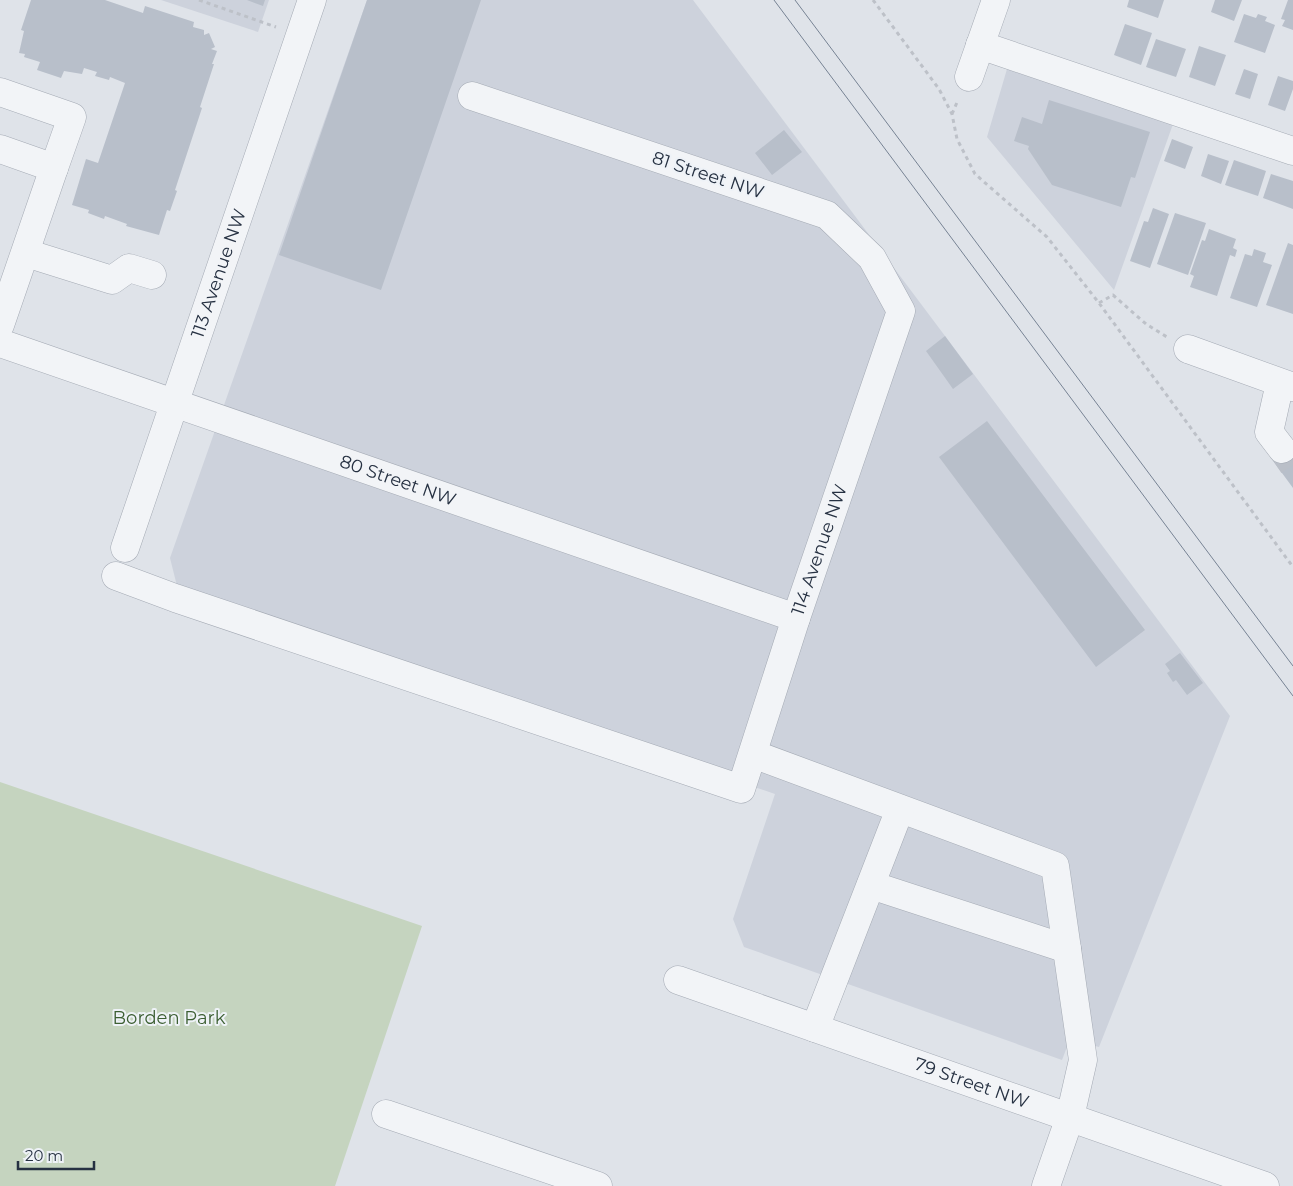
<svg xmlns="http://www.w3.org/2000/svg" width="1293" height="1186" viewBox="0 0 1293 1186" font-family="Montserrat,sans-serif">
<rect width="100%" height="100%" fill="#dfe3e9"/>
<!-- built -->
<path fill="#cdd2dc" d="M 161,0 L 269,0 L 258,32 Z
M 367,0 L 693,0 L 1230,716 L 1099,1047 L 1070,1039 L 1062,1060 L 744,947 L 733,919 L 775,794 L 178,590 L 170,558 Z
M 1007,69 L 1173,124 L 1114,290 L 987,137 Z"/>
<!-- green -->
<path fill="#c5d4bf" d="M 0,782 L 422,926 L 335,1186 L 0,1186 Z"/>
<!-- building -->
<path fill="#b8bfca" d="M 31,0 L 105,0 L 143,13 L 145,6 L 194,22 L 193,27 L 204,30 L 204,35 L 209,33 L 215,47 L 211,49 L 217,51 L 212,64 L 214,64 L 200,107 L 202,108 L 175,190 L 177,191 L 170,211 L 167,210 L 159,235 L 126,226 L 127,224 L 105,216 L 104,219 L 88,213 L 89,210 L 72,205 L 86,159 L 98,163 L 125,83 L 110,77 L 109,80 L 95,76 L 97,72 L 84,68 L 82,74 L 64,71 L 61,78 L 37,70 L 40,62 L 24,57 L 25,54 L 19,53 L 24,31 L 21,30 Z
M 247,0 L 265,0 L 263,6 Z
M 367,0 L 481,0 L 381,290 L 279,255 Z
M 1129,0 L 1164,0 L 1158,18 L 1127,7 Z
M 1215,0 L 1242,0 L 1234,21 L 1211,12 Z
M 1288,0 L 1293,0 L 1293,30 L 1282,26 L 1285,20 L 1281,19 Z
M 1244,14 L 1256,18 L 1258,14 L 1267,17 L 1265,21 L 1275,25 L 1265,53 L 1234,42 Z
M 1125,24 L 1152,33 L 1141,65 L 1114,55 Z
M 1156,39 L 1186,49 L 1176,77 L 1146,67 Z
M 1199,46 L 1226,55 L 1215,86 L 1189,77 Z
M 1244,69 L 1258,74 L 1250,99 L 1235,94 Z
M 1278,76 L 1293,81 L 1293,89 L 1285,111 L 1268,105 Z
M 1049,100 L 1150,132 L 1135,178 L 1131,177 L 1121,207 L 1052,185 L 1028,149 L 1029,146 L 1014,141 L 1022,117 L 1042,124 Z
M 784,130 L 802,152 L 772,175 L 755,153 Z
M 1172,139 L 1193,147 L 1185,169 L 1164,161 Z
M 1208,154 L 1229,161 L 1221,184 L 1201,176 Z
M 1234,160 L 1266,171 L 1258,196 L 1225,185 Z
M 1271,174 L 1293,181 L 1293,209 L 1263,198 Z
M 1153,208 L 1169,214 L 1150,268 L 1130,261 L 1144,221 L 1148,222 Z
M 1175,213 L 1206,223 L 1188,275 L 1157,264 Z
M 1209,229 L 1236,239 L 1233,248 L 1237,250 L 1235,257 L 1230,255 L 1217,296 L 1190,287 L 1194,276 L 1190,274 L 1202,240 L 1205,241 Z
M 1288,243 L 1293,245 L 1293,314 L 1266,305 Z
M 1254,249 L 1266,253 L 1263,262 L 1272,265 L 1257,307 L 1230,298 L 1245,254 L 1252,256 Z
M 945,336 L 973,374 L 953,389 L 926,351 Z
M 987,421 L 1145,630 L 1096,667 L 939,457 Z
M 1293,441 L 1293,488 L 1271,458 Z
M 1180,653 L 1203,683 L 1187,695 L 1176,680 L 1173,682 L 1167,673 L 1170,671 L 1165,664 Z"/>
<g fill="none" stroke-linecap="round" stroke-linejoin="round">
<!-- minor-tunnel -->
<path stroke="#babfc8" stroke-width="28" stroke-dasharray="28 14" stroke-linecap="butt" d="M 1282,449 L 1293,465"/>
<!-- minor casing -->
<g stroke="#a4aab4" stroke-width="29">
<g id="minor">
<path d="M 980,45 L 1293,151"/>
<path d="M 969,77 L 996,0"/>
<path d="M 0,92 L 72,117 L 54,168"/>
<path d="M 0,149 L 54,168 L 0,325"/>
<path d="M 26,253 L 112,280 L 129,268 L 152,275"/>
<path id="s1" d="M 0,343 L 796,618"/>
<path d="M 1188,349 L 1293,387"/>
<path d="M 1280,383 L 1269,432 L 1282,449"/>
<path id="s2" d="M 125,548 L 312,0"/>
<path id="s3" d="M 116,576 L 175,598 L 741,789 L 796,618 L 901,311 L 872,258 L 827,215 L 472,96"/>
<path d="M 753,754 L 1055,866 L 1083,1060 L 1070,1117 L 1046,1186"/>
<path d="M 871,885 L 1067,949"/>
<path id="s4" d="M 678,980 L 1265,1186"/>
<path d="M 815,1028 L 900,809"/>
<path d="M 386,1114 L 598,1186"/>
</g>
</g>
<!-- path -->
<path stroke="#bdc1c8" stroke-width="3" stroke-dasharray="4 4" stroke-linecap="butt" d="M 199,0 L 276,27
M 873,0 L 939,89 L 952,114 L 957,139 L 975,174 L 1047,237 L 1099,303 L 1293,567
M 952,114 L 958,100
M 1099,303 L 1113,295 L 1146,324 L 1167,337"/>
<!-- minor -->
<use href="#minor" stroke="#f2f4f7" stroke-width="28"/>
<!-- tram -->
<path stroke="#778394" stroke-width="1" d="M 774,0 L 1293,696
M 795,0 L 1293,666"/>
</g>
<g text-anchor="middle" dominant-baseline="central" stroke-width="4" stroke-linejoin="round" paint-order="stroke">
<!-- street labels -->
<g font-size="18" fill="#263142" stroke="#eef2f7">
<text transform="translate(708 175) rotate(18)">81 Street NW</text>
<text stroke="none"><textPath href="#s2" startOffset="290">113 Avenue NW</textPath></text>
<text stroke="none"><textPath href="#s1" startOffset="421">80 Street NW</textPath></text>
<text stroke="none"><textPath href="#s3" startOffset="912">114 Avenue NW</textPath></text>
<text stroke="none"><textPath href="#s4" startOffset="311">79 Street NW</textPath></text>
</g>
<!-- park labels -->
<g font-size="18" fill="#3c5f32" stroke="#eef2f7">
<text x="169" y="1018">Borden Park</text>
</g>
</g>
<!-- scale -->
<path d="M18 1161v8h76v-8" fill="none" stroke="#263142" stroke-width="2.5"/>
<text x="25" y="1161" font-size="15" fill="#263142" stroke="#eef2f7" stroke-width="4" paint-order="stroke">20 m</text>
</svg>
